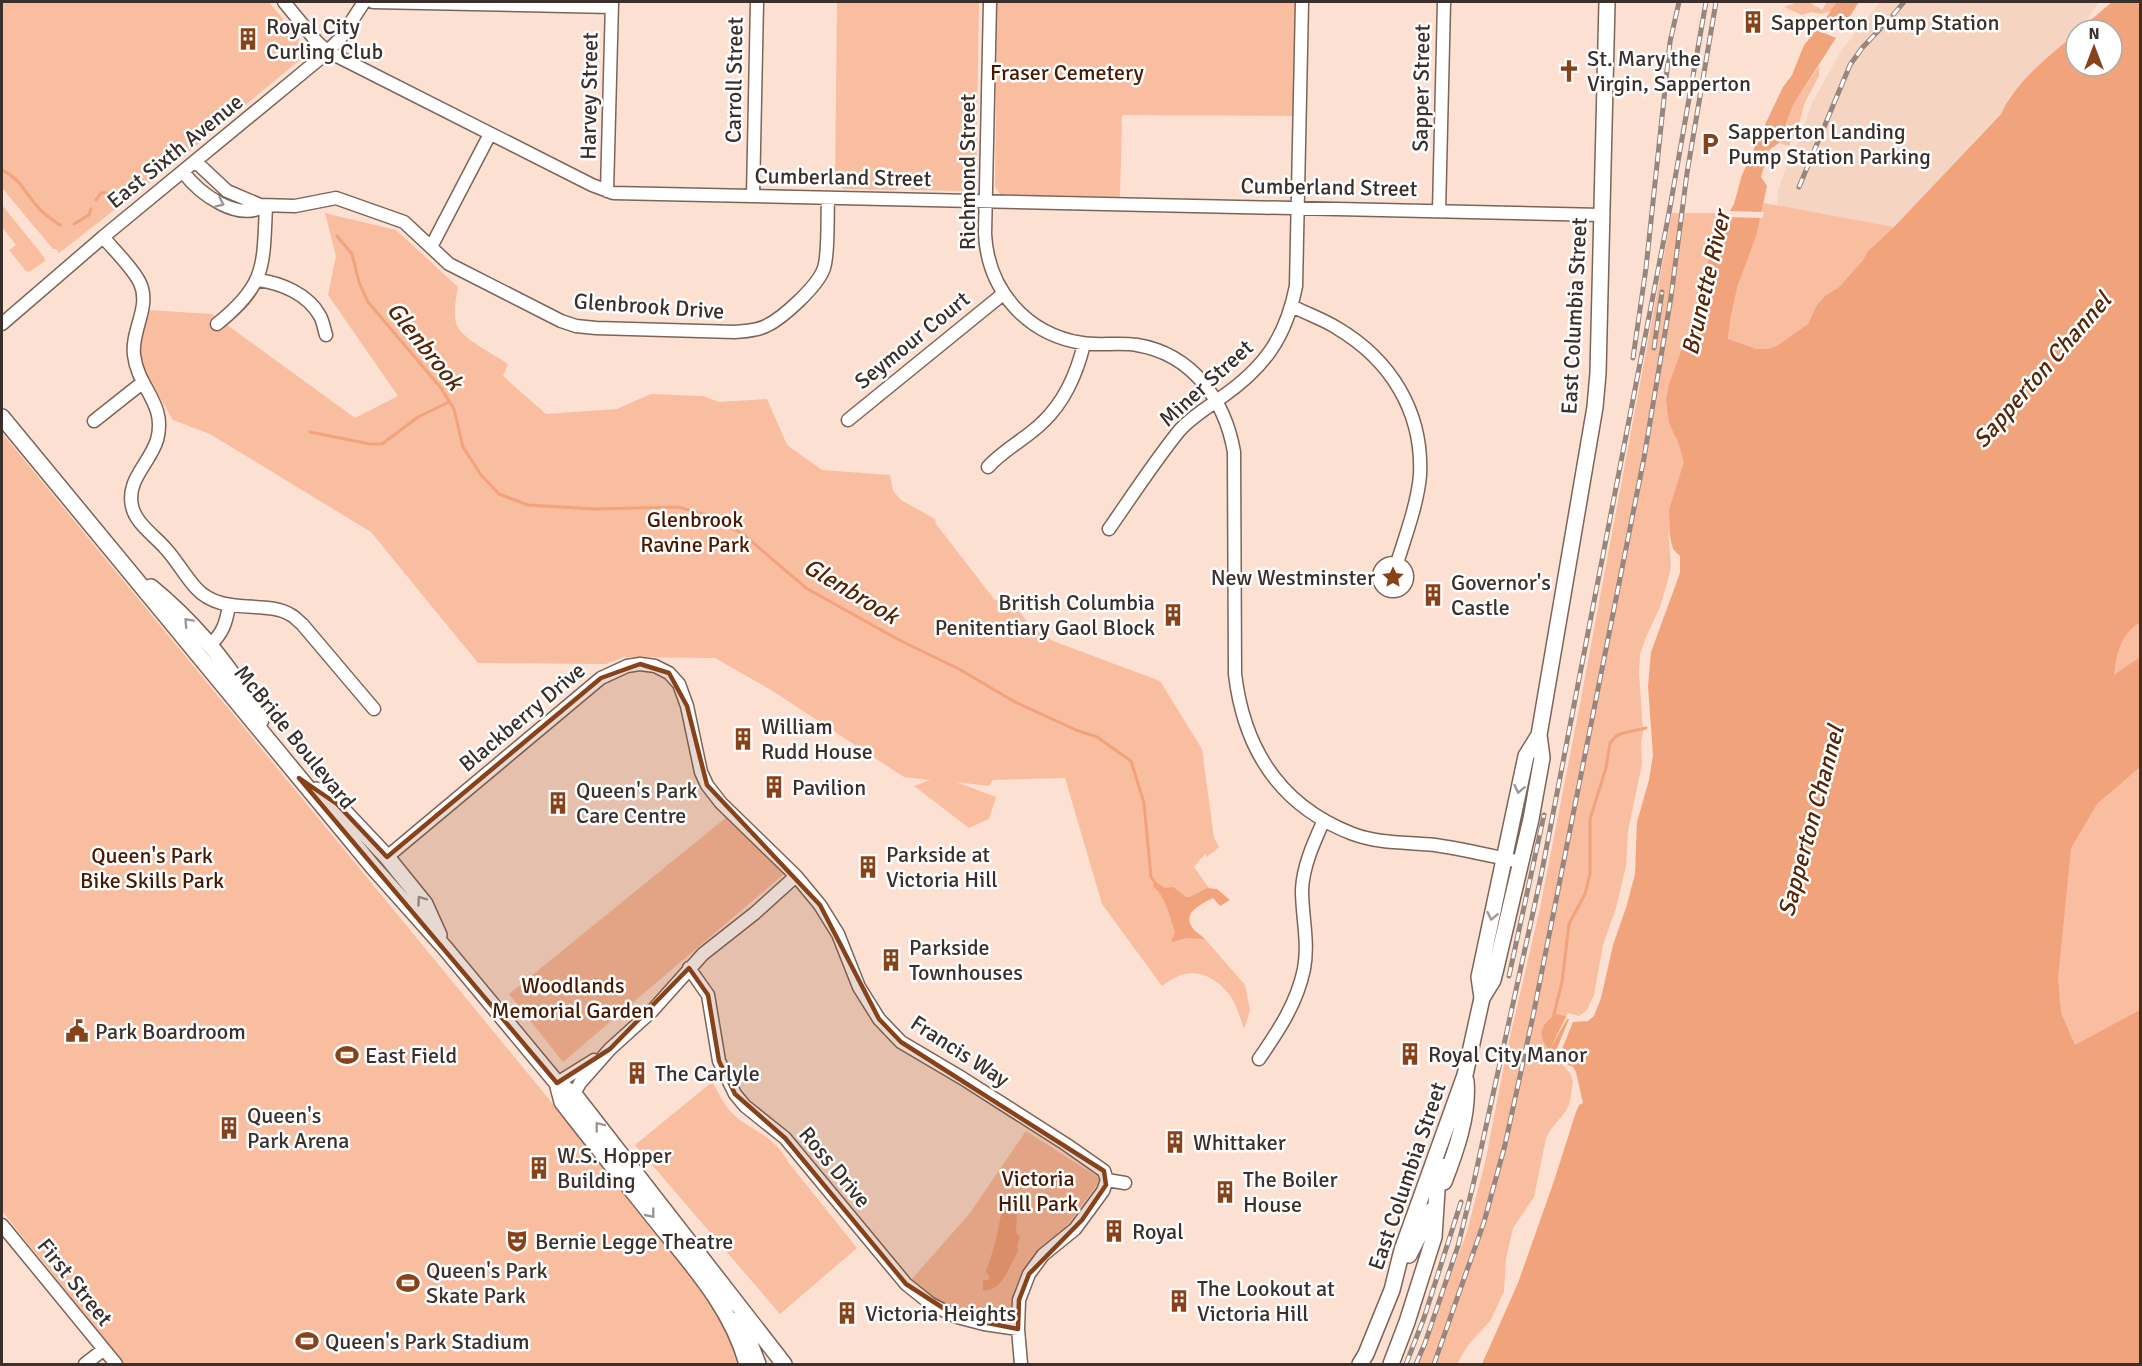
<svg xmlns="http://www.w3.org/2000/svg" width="2142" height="1366" viewBox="0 0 2142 1366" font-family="Signika,sans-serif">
<rect width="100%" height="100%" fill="#fce0d2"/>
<!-- built -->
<path fill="#f6d4c2" d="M 1880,2 L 2099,2 L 2080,29 L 2076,30 L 2076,33 L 2052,54 L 2011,95 L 2001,113 L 1894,227 L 1777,206 L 1778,191 L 1787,164 L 1800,137 L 1812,103 L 1841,51 Z"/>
<!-- green -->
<path fill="#f9bda0" d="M 2,2 L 269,2 L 303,44 L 305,51 L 301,59 L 180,159 L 59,253 L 56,249 L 53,249 L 2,188 Z
M 837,2 L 979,2 L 976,183 L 972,189 L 965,191 L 912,190 L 908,187 L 901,187 L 896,190 L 844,189 L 839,185 L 835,185 Z
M 997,2 L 1297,2 L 1295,116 L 1122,115 L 1120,197 L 1000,194 L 995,187 Z
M 1798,2 L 1809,2 L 1822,10 L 1827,2 L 1837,2 L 1831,11 L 1821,14 L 1811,12 L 1802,15 L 1784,7 Z
M 1819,66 L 1819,76 L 1805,102 L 1799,124 L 1789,146 L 1779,143 L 1793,105 Z
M 1764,203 L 1894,227 L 1868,251 L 1863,260 L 1839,287 L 1825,296 L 1808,324 L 1721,399 L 1731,315 L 1738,285 Z
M 1734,204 L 1629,867 L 1590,1011 L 1550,1049 L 1573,1072 L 1575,1085 L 1573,1103 L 1541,1181 L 1505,1292 L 1492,1321 L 1459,1364 L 1416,1364 L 1466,1235 L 1485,1163 L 1507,1050 L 1540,908 L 1580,704 L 1672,213 L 1718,213 L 1725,223 Z
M 2,205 L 44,257 L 45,261 L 29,272 L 26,271 L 9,250 L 16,245 L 2,227 Z
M 325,213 L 396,230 L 458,287 C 456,296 453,317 457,326 C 464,340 495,355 508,364 L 503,376 L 546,414 L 617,409 L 651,394 L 703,396 L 719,402 L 767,399 L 787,445 L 822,470 L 890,475 L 893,491 L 901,500 L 935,519 L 936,524 L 994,599 L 1017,609 L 1032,627 L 1053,641 L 1160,681 L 1202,749 L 1214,838 L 1219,847 L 1207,857 L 1205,854 L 1194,867 L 1214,895 L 1180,920 L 1198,938 L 1205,939 L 1245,985 L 1250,1010 L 1244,1029 C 1240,1018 1236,1003 1229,994 C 1209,970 1186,966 1162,986 L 1102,904 L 1065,778 L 993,780 L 989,786 L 956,782 L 996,797 L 989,819 L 969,828 L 914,786 L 930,780 L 904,777 L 771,690 L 715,658 L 624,657 L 606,664 L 478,663 L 371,532 L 210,434 L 173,420 L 145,372 L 139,349 L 147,310 L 212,314 L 355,418 L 398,396 L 328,295 L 336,256 Z
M 2,433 L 695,1277 L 723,1318 L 741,1364 L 124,1364 L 2,1211 Z
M 2140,590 L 2140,678 L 2107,690 L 2087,668 Z
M 2140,752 L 2140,1032 L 2057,1068 L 2055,844 Z
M 728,816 L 784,874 L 563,1062 L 509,994 Z
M 712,1082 C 718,1091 723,1103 730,1111 C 751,1133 772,1132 788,1162 L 857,1248 L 780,1314 L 635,1145 Z
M 1026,1131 L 1101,1179 L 1064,1230 L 1030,1261 L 1021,1275 L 1014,1291 L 1010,1320 C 973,1322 937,1305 911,1280 L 970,1213 Z"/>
<!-- water -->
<path fill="#f1a37c" d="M 1837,2 L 1859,2 L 1793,105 L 1779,143 L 1769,150 L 1761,177 L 1767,186 L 1756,236 L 1738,285 L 1731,315 L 1728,339 L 1756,349 L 1768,349 L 1777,346 L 1808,324 L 1817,305 L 1825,296 L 1839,287 L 1863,260 L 1868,251 L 1894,227 L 2001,114 C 2016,81 2049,56 2076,33 L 2076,66 L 2112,66 L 2112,30 L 2079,30 L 2112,2 L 2140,2 L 2140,623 C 2121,632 2116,655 2114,675 L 2140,657 L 2140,767 L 2097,804 L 2071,848 L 2058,978 L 2061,1013 L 2075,1045 L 2140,1010 L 2140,1364 L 1459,1364 L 1492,1321 L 1505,1292 L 1538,1194 L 1573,1103 L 1575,1085 L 1573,1072 C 1555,1055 1522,1035 1557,1014 L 1576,1019 L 1590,1010 L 1619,909 L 1645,765 L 1642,673 L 1672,577 L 1669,510 L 1684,462 L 1678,442 L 1669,423 L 1666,400 L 1669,384 L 1692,322 L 1705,269 L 1725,223 L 1728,206 L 1753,133 L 1804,45 Z
M 1156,882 L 1165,888 L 1173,887 L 1186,897 L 1190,897 L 1207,888 L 1217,889 L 1230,900 L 1220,906 L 1213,898 C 1201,904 1180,913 1194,930 C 1197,933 1201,935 1205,939 L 1187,938 L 1171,942 L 1175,933 C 1170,917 1166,897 1153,886 Z
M 1009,1196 L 1015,1200 L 1017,1213 L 1016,1233 L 1020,1236 L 1017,1246 L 1018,1251 C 1010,1265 1002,1293 983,1290 L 983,1281 L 990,1279 L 986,1271 C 993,1252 997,1238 1000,1219 C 1002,1212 1004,1209 1003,1201 Z"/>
<!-- pier -->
<path fill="#fce0d2" d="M 1831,11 L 1825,19 L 1844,28 L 1839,39 L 1816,30 L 1804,45 L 1792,75 L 1783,87 L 1761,133 L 1742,175 L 1734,204 L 1730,211 L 1764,212 L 1763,218 L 1723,217 L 1725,205 L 1750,132 L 1762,117 L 1777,77 L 1826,13 Z
M 1668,529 L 1673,549 L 1680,556 L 1680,573 L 1651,652 L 1648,686 L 1653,755 L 1649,780 L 1637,822 L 1635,874 L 1626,908 L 1613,945 L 1601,998 L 1594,1016 L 1588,1021 L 1573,1022 L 1557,1061 L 1553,1058 L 1569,1019 L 1567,1019 L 1550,1049 L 1568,1013 L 1579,1016 L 1587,1010 L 1594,995 L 1603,945 L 1616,908 L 1626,866 L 1628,831 L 1642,764 L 1641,742 L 1643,732 L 1639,673 L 1640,654 L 1647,635 L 1660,607 L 1669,576 L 1671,564 Z
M 1558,1060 L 1573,1067 L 1576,1072 L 1583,1103 L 1579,1105 L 1576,1112 L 1554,1181 L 1518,1283 L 1482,1364 L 1457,1364 L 1468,1345 L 1491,1320 L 1504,1291 L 1506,1259 L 1513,1228 L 1534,1197 L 1546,1138 L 1551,1129 L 1566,1111 L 1570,1102 L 1573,1081 L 1570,1073 Z"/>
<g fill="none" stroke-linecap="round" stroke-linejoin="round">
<!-- stream -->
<path stroke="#f1a37c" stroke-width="3" d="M 2,170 C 20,178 25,193 38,207 C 44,215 52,219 60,225
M 96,200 L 101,193 C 110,192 113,195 118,201
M 74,224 L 89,215 L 91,209
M 337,236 L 352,254 L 359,282 L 368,302 L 441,388 L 454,409 L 463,447 L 481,475 L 499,494 L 528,505 L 595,509 L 678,507 L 714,517 L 744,535 L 806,588 L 899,640 L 959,669 L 1015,702 L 1076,730 L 1097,737 L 1131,761 L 1144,803 L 1151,877 L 1156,884
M 310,432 L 370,444 L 382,444 L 418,417 L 449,402
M 1553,1018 L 1562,982 L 1569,924 L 1585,894 L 1590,874 L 1590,819 L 1606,768 L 1610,743 L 1616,736 L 1623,733 L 1646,728"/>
<!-- minor casing -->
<g stroke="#7c6458" stroke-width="15">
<path id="minor" d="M 284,2 L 317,42 L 327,51 L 592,185 L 613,193 L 1602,215
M 373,2 L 612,7
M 990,2 L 985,234 C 988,290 1026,334 1082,343 C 1100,346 1119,342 1137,345 C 1192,354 1225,400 1234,452 L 1235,674 C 1244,749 1280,806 1353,834 C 1380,844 1408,842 1435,845 C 1463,849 1492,856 1520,862
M 196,162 L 227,191 L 260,205 L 295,206 L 336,198 L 404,222 L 449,264 L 561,321 L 576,326 L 596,328 L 735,332 C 745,331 756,331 766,326 C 783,318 818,286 824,268 C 829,252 827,217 828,198
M 183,172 C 200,194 237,222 265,206
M 607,191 L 612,2
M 753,196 L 757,2
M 1439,211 L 1444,2
M 103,237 C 114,250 133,268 140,283 C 151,307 131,330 134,355 C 138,389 167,403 157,440 C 150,463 126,480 132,506 C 135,523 155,536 166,549 C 177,561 185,576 196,588 C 222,617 266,599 291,615 C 295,617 298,621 302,624 L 374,709
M 431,247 L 490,134
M 258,280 C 281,283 308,294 320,316 C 323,321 324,329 326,335
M 1292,306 C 1307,314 1323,319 1337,328 C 1391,360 1423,412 1420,475 C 1418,502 1405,538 1397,563
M 2,324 L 103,237 L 318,60 L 340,39 L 364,2
M 217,324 C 267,284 263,266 266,206
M 848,420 L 1003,294
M 94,421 L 142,383
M 988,467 C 1004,449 1026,439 1043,422 C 1065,401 1077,373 1084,344
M 1109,529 C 1132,496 1154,462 1179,431 C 1191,417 1207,408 1222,397 C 1265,367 1286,337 1296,286 L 1302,2
M1379 577a14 14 0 1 1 28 0a14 14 0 1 1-28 0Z
M 210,645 C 223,633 226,623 229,606
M 387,857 L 601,678 L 627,666 L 640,664 L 655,666 L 669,673 L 679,684 L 687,706 L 701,772 L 707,785 L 721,803 L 796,876 L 820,905 L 838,934 L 859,987 L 879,1019 L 901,1042 L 962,1078 L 1067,1145 L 1104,1171 L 1107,1180
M 689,968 L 708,995 L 719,1061 L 735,1094 L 745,1106 L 785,1138 L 906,1284 L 931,1304 L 957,1317 L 984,1324 L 1018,1329
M 1259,1059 C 1279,1030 1297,1003 1304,969 C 1309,942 1302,917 1302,890 C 1303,866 1314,842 1324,820
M 557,1083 L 594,1060
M 574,1094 L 580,1083 L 610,1049 L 652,1011 L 703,954 L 755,913 L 796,876
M 1107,1180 L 1125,1183
M 2,1225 L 116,1364
M 85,1364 L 103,1350
M 1021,1364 L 1018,1329 L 1019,1300 L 1029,1274 L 1043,1255 L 1075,1229 L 1103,1191 L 1107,1180"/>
</g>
<!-- major casing -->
<g stroke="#7c6458" stroke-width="18">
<path id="major" d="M 2,417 L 373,867 L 445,948 L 557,1083 L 574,1094 L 784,1364
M 151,587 C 196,624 233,669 261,720
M 316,790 L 337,804 L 387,857 L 425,904 L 439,935
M 1482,998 L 1479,977 L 1526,756 L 1539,735
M 557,1083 L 562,1102 C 592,1141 623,1179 654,1218 C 690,1263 731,1306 747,1364
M 1444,1182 C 1456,1151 1469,1115 1466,1081
M 1409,1255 L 1432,1210
M 740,1318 L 758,1364
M 1360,1364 L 1366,1354 L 1392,1290 L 1402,1250 L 1465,1075 L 1482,998 L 1493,980 L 1496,968 L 1531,819 L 1542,758 L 1539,735 L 1595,407 L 1598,373 L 1607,2
M 1391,1364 L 1407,1322 L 1434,1237 L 1437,1190 L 1441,1166"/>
</g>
<!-- minor -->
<use href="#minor" stroke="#fff" stroke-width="12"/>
<!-- major -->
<use href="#major" stroke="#fff" stroke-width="15"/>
<!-- rail casing -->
<g stroke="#98857b" stroke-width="5">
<path id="rail" d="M 1893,15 L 1904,2
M 1799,187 L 1850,65 L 1862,48 L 1881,28
M 1654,348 L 1662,292
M 1633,358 L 1646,268 L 1670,42 L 1679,2
M 1509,976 L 1544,815
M 1406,1364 L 1424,1318 L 1461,1202
M 1416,1364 L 1425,1343 L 1458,1246 L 1474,1181 L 1541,876 L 1669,213 L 1706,2
M 1434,1364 L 1484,1222 L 1505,1145 L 1533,1016 L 1644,458 L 1671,297 L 1687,173 L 1716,2"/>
</g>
<!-- rail -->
<use href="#rail" stroke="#fff" stroke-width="3" stroke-dasharray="9" stroke-linecap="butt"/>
</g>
<!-- one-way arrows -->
<defs><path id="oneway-chevron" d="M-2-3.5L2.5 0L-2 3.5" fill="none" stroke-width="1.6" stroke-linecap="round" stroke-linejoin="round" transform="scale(1.5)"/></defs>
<g stroke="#9c9794">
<use href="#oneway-chevron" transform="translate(220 203) rotate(24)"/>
<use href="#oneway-chevron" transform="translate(188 622) rotate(-133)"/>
<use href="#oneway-chevron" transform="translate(1519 789) rotate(102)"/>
<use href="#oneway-chevron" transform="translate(421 900) rotate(-126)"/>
<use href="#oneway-chevron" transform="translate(1492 916) rotate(102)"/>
<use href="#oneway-chevron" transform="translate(599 1126) rotate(-128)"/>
<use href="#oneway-chevron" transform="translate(651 1214) rotate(51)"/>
</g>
<!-- marked area -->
<path fill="#88421a" fill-opacity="0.2" stroke="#88421a" stroke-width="4.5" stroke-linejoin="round" d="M 640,664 L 669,673 L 687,706 L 707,785 L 820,905 L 879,1019 L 901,1042 L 1104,1171 L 1106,1185 L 1082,1220 L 1029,1274 L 1019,1300 L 1018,1329 L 957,1317 L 906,1284 L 785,1138 L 735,1094 L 719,1061 L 708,995 L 689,968 L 610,1049 L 557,1083 L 299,778 L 337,804 L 387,857 L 601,678 Z"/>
<!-- icons -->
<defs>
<g id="building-bare" transform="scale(1.8)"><path d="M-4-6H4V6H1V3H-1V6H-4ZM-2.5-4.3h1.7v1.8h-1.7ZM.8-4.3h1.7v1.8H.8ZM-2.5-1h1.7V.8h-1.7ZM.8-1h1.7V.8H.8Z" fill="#88421a" stroke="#fff" stroke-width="2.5" paint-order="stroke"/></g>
<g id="church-bare" transform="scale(1.8)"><path d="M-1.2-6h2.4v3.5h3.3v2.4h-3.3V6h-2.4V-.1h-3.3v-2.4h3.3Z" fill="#88421a" stroke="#fff" stroke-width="2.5" paint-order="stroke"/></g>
<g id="parking-bare" transform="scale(1.8)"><path d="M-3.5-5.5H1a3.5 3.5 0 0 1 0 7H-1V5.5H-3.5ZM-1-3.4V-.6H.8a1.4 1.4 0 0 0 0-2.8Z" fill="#88421a" stroke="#fff" stroke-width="2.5" paint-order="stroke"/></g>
<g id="sight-bare" transform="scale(1.8)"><path d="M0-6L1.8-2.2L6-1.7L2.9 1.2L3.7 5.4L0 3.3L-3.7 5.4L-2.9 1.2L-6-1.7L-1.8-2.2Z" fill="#88421a" stroke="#fff" stroke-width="2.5" paint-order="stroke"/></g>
<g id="civic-bare" transform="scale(1.8)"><path d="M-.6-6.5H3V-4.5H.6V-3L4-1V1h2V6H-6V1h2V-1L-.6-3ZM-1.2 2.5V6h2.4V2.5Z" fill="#88421a" stroke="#fff" stroke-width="2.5" paint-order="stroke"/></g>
<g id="stadium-bare" transform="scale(1.8)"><path d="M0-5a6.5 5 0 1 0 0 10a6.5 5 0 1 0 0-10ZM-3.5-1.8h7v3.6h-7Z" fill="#88421a" stroke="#fff" stroke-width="2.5" paint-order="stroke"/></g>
<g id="theatre-bare" transform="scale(1.8)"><path d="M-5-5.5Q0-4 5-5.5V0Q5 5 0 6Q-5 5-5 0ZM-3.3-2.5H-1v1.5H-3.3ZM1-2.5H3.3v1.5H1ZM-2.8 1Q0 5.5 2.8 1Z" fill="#88421a" stroke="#fff" stroke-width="2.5" paint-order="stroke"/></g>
</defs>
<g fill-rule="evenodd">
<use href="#building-bare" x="1753" y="22"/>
<use href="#building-bare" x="248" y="39"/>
<use href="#church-bare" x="1569" y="71"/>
<use href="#parking-bare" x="1710" y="144"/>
<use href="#sight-bare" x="1393" y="577"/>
<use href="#building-bare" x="1433" y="595"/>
<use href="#building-bare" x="1173" y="615"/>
<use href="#building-bare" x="743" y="739"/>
<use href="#building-bare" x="774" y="787"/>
<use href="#building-bare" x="558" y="803"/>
<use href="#building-bare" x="868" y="867"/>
<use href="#building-bare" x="891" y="960"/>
<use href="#civic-bare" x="77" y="1031"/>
<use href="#building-bare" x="1410" y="1054"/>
<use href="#stadium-bare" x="347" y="1055"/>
<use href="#building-bare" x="637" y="1073"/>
<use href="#building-bare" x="229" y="1128"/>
<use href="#building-bare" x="1175" y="1142"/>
<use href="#building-bare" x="539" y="1168"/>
<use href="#building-bare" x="1225" y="1192"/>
<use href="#building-bare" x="1114" y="1231"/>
<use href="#theatre-bare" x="517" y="1241"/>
<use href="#stadium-bare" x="408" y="1283"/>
<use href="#building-bare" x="1179" y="1301"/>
<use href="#building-bare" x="847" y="1313"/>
<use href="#stadium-bare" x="307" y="1341"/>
</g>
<g text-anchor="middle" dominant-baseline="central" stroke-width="5" stroke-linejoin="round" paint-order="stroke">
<!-- poi labels -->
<g font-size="22" fill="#3a2f2a" stroke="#fff" text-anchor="start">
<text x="1771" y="22">Sapperton Pump Station</text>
<text x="266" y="26">Royal City<tspan x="266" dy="25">Curling Club</tspan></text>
<text x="1587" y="58">St. Mary the<tspan x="1587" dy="25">Virgin, Sapperton</tspan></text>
<text x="1728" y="131">Sapperton Landing<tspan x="1728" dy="25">Pump Station Parking</tspan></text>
<text x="1375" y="577" text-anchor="end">New Westminster</text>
<text x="1451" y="582">Governor's<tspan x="1451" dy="25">Castle</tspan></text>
<text x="1155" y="602" text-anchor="end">British Columbia<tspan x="1155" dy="25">Penitentiary Gaol Block</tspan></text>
<text x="761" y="726">William<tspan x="761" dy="25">Rudd House</tspan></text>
<text x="792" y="787">Pavilion</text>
<text x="576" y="790">Queen's Park<tspan x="576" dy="25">Care Centre</tspan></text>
<text x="886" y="854">Parkside at<tspan x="886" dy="25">Victoria Hill</tspan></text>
<text x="909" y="947">Parkside<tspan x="909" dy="25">Townhouses</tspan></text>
<text x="95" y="1031">Park Boardroom</text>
<text x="1428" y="1054">Royal City Manor</text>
<text x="365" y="1055">East Field</text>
<text x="655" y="1073">The Carlyle</text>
<text x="247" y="1115">Queen's<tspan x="247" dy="25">Park Arena</tspan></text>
<text x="1193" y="1142">Whittaker</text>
<text x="557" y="1155">W.S. Hopper<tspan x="557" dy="25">Building</tspan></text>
<text x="1243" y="1179">The Boiler<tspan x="1243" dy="25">House</tspan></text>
<text x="1132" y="1231">Royal</text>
<text x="535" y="1241">Bernie Legge Theatre</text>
<text x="426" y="1270">Queen's Park<tspan x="426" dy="25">Skate Park</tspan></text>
<text x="1197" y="1288">The Lookout at<tspan x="1197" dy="25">Victoria Hill</tspan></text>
<text x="865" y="1313">Victoria Heights</text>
<text x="325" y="1341">Queen's Park Stadium</text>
</g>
<!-- park labels -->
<g font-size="22" fill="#481900" stroke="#fff">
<text x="1067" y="72">Fraser Cemetery</text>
<text x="695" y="519">Glenbrook<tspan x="695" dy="25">Ravine Park</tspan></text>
<text x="152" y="855">Queen's Park<tspan x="152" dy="25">Bike Skills Park</tspan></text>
<text x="573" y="985">Woodlands<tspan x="573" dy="25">Memorial Garden</tspan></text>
<text x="1038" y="1178">Victoria<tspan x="1038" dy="25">Hill Park</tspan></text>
</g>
<!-- street labels -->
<g font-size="22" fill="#3a2f2a" stroke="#fff">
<text transform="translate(734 80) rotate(-89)">Carroll Street</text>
<text transform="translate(1421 88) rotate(-89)">Sapper Street</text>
<text transform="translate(589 96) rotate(-89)">Harvey Street</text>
<text transform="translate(175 151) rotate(-39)">East Sixth Avenue</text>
<text transform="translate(967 172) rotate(-90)">Richmond Street</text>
<text transform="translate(843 177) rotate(1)">Cumberland Street</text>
<text transform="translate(1329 187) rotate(1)">Cumberland Street</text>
<text transform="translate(649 306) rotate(4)">Glenbrook Drive</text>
<text transform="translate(1574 316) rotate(-87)">East Columbia Street</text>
<text transform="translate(912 340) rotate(-39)">Seymour Court</text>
<text transform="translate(1206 383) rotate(-42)">Miner Street</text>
<text transform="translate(522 717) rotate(-40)">Blackberry Drive</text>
<text transform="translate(295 737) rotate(51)">McBride Boulevard</text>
<text transform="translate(960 1051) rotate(33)">Francis Way</text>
<text transform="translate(835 1167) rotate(50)">Ross Drive</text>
<text transform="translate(1407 1176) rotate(-71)">East Columbia Street</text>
<text transform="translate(75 1282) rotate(51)">First Street</text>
</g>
<!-- water labels -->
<g font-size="24" font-style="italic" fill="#552507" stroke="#fff">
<text transform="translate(1706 283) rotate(-77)">Brunette River</text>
<text transform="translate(425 346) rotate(51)">Glenbrook</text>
<text transform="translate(2042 370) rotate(-49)">Sapperton Channel</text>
<text transform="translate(851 591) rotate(31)">Glenbrook</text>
<text transform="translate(1811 821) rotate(-75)">Sapperton Channel</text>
</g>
</g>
<!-- border -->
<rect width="2142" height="1366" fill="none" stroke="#3a2f2a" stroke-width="6"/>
<!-- north arrow -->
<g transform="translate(2094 48)"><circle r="28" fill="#ffffff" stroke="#b0acaa" stroke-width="1.5"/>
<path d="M0-4.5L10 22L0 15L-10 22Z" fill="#88421a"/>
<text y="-9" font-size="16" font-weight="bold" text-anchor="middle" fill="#3a2f2a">N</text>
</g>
</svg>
